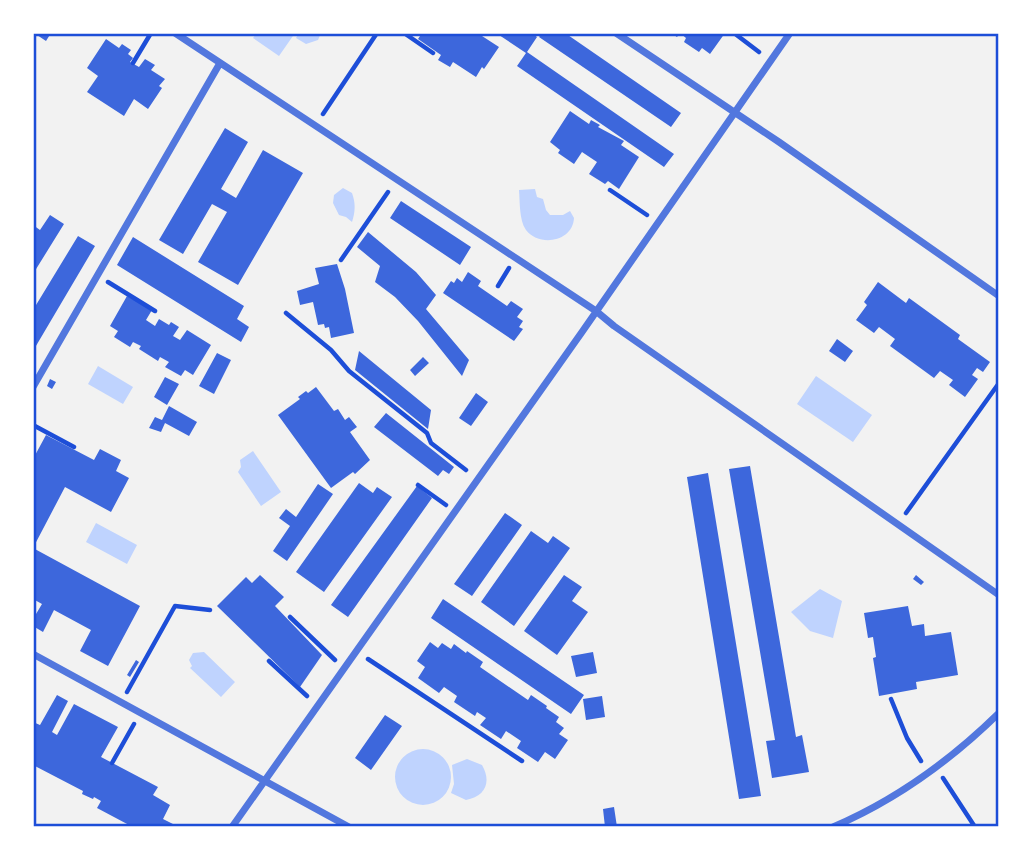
<svg xmlns="http://www.w3.org/2000/svg" width="1032" height="860" viewBox="0 0 1032 860" font-family="Poppins,sans-serif">
<rect width="100%" height="100%" fill="#f2f2f2"/>
<!-- water -->
<path fill="#bfd3fe" d="M 257,33 L 295,33 L 279,56 L 253,38 Z
M 299,33 L 321,33 L 318,40 L 306,44 L 296,38 Z
M 343,188 L 352,193 C 356,204 355,212 352,222 L 346,217 L 339,215 L 333,203 L 334,195 Z
M 535,189 L 537,197 L 543,199 L 546,210 L 550,215 L 563,215 L 570,211 L 574,218 C 573,241 540,248 526,230 C 519,220 520,202 519,190 Z
M 98,366 L 133,387 L 123,404 L 88,384 Z
M 816,376 L 872,415 L 853,442 L 797,404 Z
M 253,451 L 281,492 L 261,506 L 238,472 L 241,467 L 240,460 Z
M 96,523 L 137,545 L 127,564 L 86,542 Z
M 820,589 L 842,601 L 833,638 L 810,631 L 791,612 Z
M 204,652 L 235,682 L 221,697 L 190,668 L 192,666 L 189,660 L 193,653 Z
M395 777a28 28 0 1 1 56 0a28 28 0 1 1-56 0Z
M 467,759 L 482,765 C 492,782 485,797 466,800 L 451,793 L 454,784 L 452,765 Z"/>
<!-- building -->
<path fill="#3d67dc" d="M 34,33 L 51,33 L 46,41 Z
M 422,33 L 483,33 L 482,36 L 499,47 L 484,69 L 482,67 L 476,77 L 453,62 L 450,67 L 438,60 L 441,55 L 418,39 Z
M 496,33 L 532,33 L 537,37 L 527,52 L 674,154 L 664,167 L 517,66 L 526,53 Z
M 542,33 L 565,33 L 681,113 L 671,127 L 539,37 Z
M 671,33 L 725,33 L 710,54 L 702,48 L 699,52 L 684,42 L 686,38 L 680,33 L 677,37 Z
M 106,39 L 119,48 L 122,44 L 131,50 L 128,54 L 133,58 L 130,62 L 139,67 L 145,59 L 155,65 L 151,70 L 165,79 L 159,86 L 162,88 L 148,109 L 134,99 L 124,116 L 87,92 L 98,76 L 87,68 Z
M 570,111 L 589,124 L 591,120 L 600,125 L 598,127 L 624,141 L 621,145 L 639,157 L 619,189 L 608,181 L 605,184 L 589,174 L 597,162 L 582,152 L 574,164 L 558,153 L 560,150 L 550,142 Z
M 225,128 L 248,142 L 221,189 L 236,198 L 263,150 L 303,173 L 238,285 L 198,262 L 227,212 L 212,204 L 183,254 L 159,240 Z
M 401,201 L 471,247 L 460,265 L 390,218 Z
M 50,215 L 64,224 L 33,274 L 33,225 L 40,230 Z
M 368,232 L 416,272 L 436,295 L 426,309 L 469,360 L 462,376 L 418,321 L 395,297 L 375,282 L 380,266 L 357,247 Z
M 78,236 L 95,246 L 33,351 L 33,310 Z
M 133,237 L 244,306 L 237,319 L 249,327 L 241,342 L 117,265 Z
M 337,264 L 345,289 L 354,333 L 331,338 L 329,327 L 325,328 L 324,324 L 318,325 L 313,302 L 300,305 L 297,291 L 319,284 L 315,268 Z
M 468,272 L 481,281 L 478,286 L 507,306 L 511,301 L 523,309 L 517,317 L 523,321 L 519,327 L 523,329 L 514,341 L 443,293 L 451,281 L 454,283 L 457,278 L 462,282 Z
M 878,282 L 906,303 L 909,298 L 960,335 L 958,339 L 990,362 L 983,372 L 977,368 L 972,375 L 978,379 L 965,397 L 949,385 L 953,380 L 940,371 L 934,378 L 890,346 L 895,339 L 879,327 L 874,333 L 856,320 L 867,305 L 864,302 Z
M 127,296 L 152,310 L 146,320 L 155,326 L 159,319 L 169,325 L 171,322 L 179,327 L 173,336 L 180,340 L 187,330 L 211,345 L 193,375 L 185,370 L 181,376 L 165,367 L 169,362 L 160,357 L 158,361 L 139,349 L 141,346 L 133,342 L 130,347 L 114,337 L 118,331 L 110,326 Z
M 837,339 L 853,351 L 845,362 L 829,351 Z
M 359,351 L 431,410 L 428,429 L 355,370 Z
M 217,353 L 231,360 L 214,394 L 199,386 Z
M 423,357 L 429,363 L 415,376 L 410,370 Z
M 165,377 L 179,384 L 167,405 L 154,397 Z
M 50,379 L 56,382 L 52,389 L 47,386 Z
M 316,387 L 334,411 L 338,409 L 345,420 L 349,417 L 357,427 L 350,432 L 370,460 L 355,474 L 353,472 L 331,488 L 278,415 L 300,399 L 298,397 L 306,391 L 308,393 Z
M 476,393 L 488,402 L 471,426 L 459,418 Z
M 169,406 L 197,422 L 189,436 L 165,423 L 161,432 L 149,428 L 155,417 L 162,420 Z
M 386,413 L 454,467 L 449,474 L 443,470 L 438,476 L 374,427 Z
M 46,435 L 94,460 L 100,449 L 121,460 L 116,471 L 129,478 L 111,512 L 65,487 L 33,548 L 140,606 L 108,666 L 80,651 L 91,630 L 54,610 L 43,632 L 33,626 L 33,619 L 42,604 L 33,599 L 33,459 Z
M 750,466 L 796,737 L 802,735 L 809,772 L 772,778 L 766,741 L 775,740 L 729,469 Z
M 708,473 L 761,796 L 739,799 L 687,477 Z
M 359,483 L 373,493 L 377,487 L 392,497 L 324,592 L 296,572 Z
M 318,484 L 333,494 L 287,561 L 273,551 L 290,526 L 279,518 L 286,509 L 296,517 Z
M 417,486 L 432,498 L 348,617 L 331,605 Z
M 505,513 L 522,525 L 472,596 L 454,584 Z
M 531,531 L 548,543 L 553,536 L 570,548 L 514,626 L 481,602 Z
M 260,575 L 284,597 L 275,606 L 322,655 L 300,687 L 217,606 L 246,577 L 252,583 Z
M 564,575 L 582,587 L 572,601 L 588,612 L 557,655 L 524,631 Z
M 916,575 L 924,582 L 921,585 L 913,579 Z
M 443,599 L 584,695 L 571,714 L 431,618 Z
M 908,606 L 912,626 L 924,624 L 925,636 L 951,632 L 958,675 L 916,682 L 917,689 L 879,696 L 873,658 L 876,657 L 873,637 L 868,638 L 864,613 Z
M 430,642 L 438,648 L 442,643 L 451,649 L 454,644 L 466,653 L 467,651 L 483,662 L 480,667 L 528,700 L 531,695 L 547,706 L 546,708 L 559,717 L 556,722 L 564,728 L 559,734 L 568,740 L 555,759 L 545,752 L 538,762 L 517,748 L 521,741 L 506,731 L 501,739 L 480,725 L 486,718 L 477,712 L 475,716 L 454,702 L 457,696 L 444,687 L 439,693 L 418,678 L 425,667 L 417,661 Z
M 593,652 L 597,673 L 576,677 L 571,656 Z
M 136,660 L 139,662 L 130,677 L 127,675 Z
M 57,695 L 68,701 L 52,732 L 57,735 L 74,704 L 118,727 L 101,757 L 158,787 L 153,795 L 170,805 L 163,819 L 173,824 L 171,827 L 127,827 L 129,825 L 97,808 L 101,801 L 94,797 L 93,799 L 82,794 L 83,791 L 33,765 L 33,722 L 40,725 Z
M 602,696 L 605,717 L 586,720 L 583,699 Z
M 385,715 L 402,726 L 371,770 L 355,758 Z
M 614,807 L 617,827 L 605,827 L 603,809 Z"/>
<g fill="none" stroke-linecap="round" stroke-linejoin="round">
<!-- path -->
<path stroke="#1d4ed8" stroke-width="4.5" d="M 404,33 L 433,53
M 734,33 L 759,52
M 133,63 L 151,33
M 323,114 L 377,33
M 610,190 L 647,215
M 341,260 L 388,192
M 108,282 L 155,311
M 498,286 L 509,268
M 286,313 L 331,350 L 349,371 L 427,433 L 431,443 L 466,470
M 33,425 L 74,447
M 418,485 L 446,505
M 906,513 L 999,383
M 290,617 L 335,660
M 368,659 L 522,761
M 269,661 L 307,696
M 127,692 L 175,606 L 210,610
M 891,699 L 907,738 L 921,761
M 112,763 L 134,724
M 943,778 L 975,827"/>
<!-- minor -->
<path stroke="#5277de" stroke-width="7" d="M 175,33 L 596,311 L 614,326 L 999,595
M 616,33 L 779,142 L 999,296
M 33,387 L 220,63
M 33,654 L 349,827
M 232,827 L 582,332 L 790,33
M 833,827 C 896,800 950,761 999,713"/>
</g>
<!-- border -->
<rect width="1032" height="860" fill="none" stroke="#ffffff" stroke-width="70"/>
<rect x="35" y="35" width="962" height="790" fill="none" stroke="#1d4ed8" stroke-width="2.5"/>
</svg>
